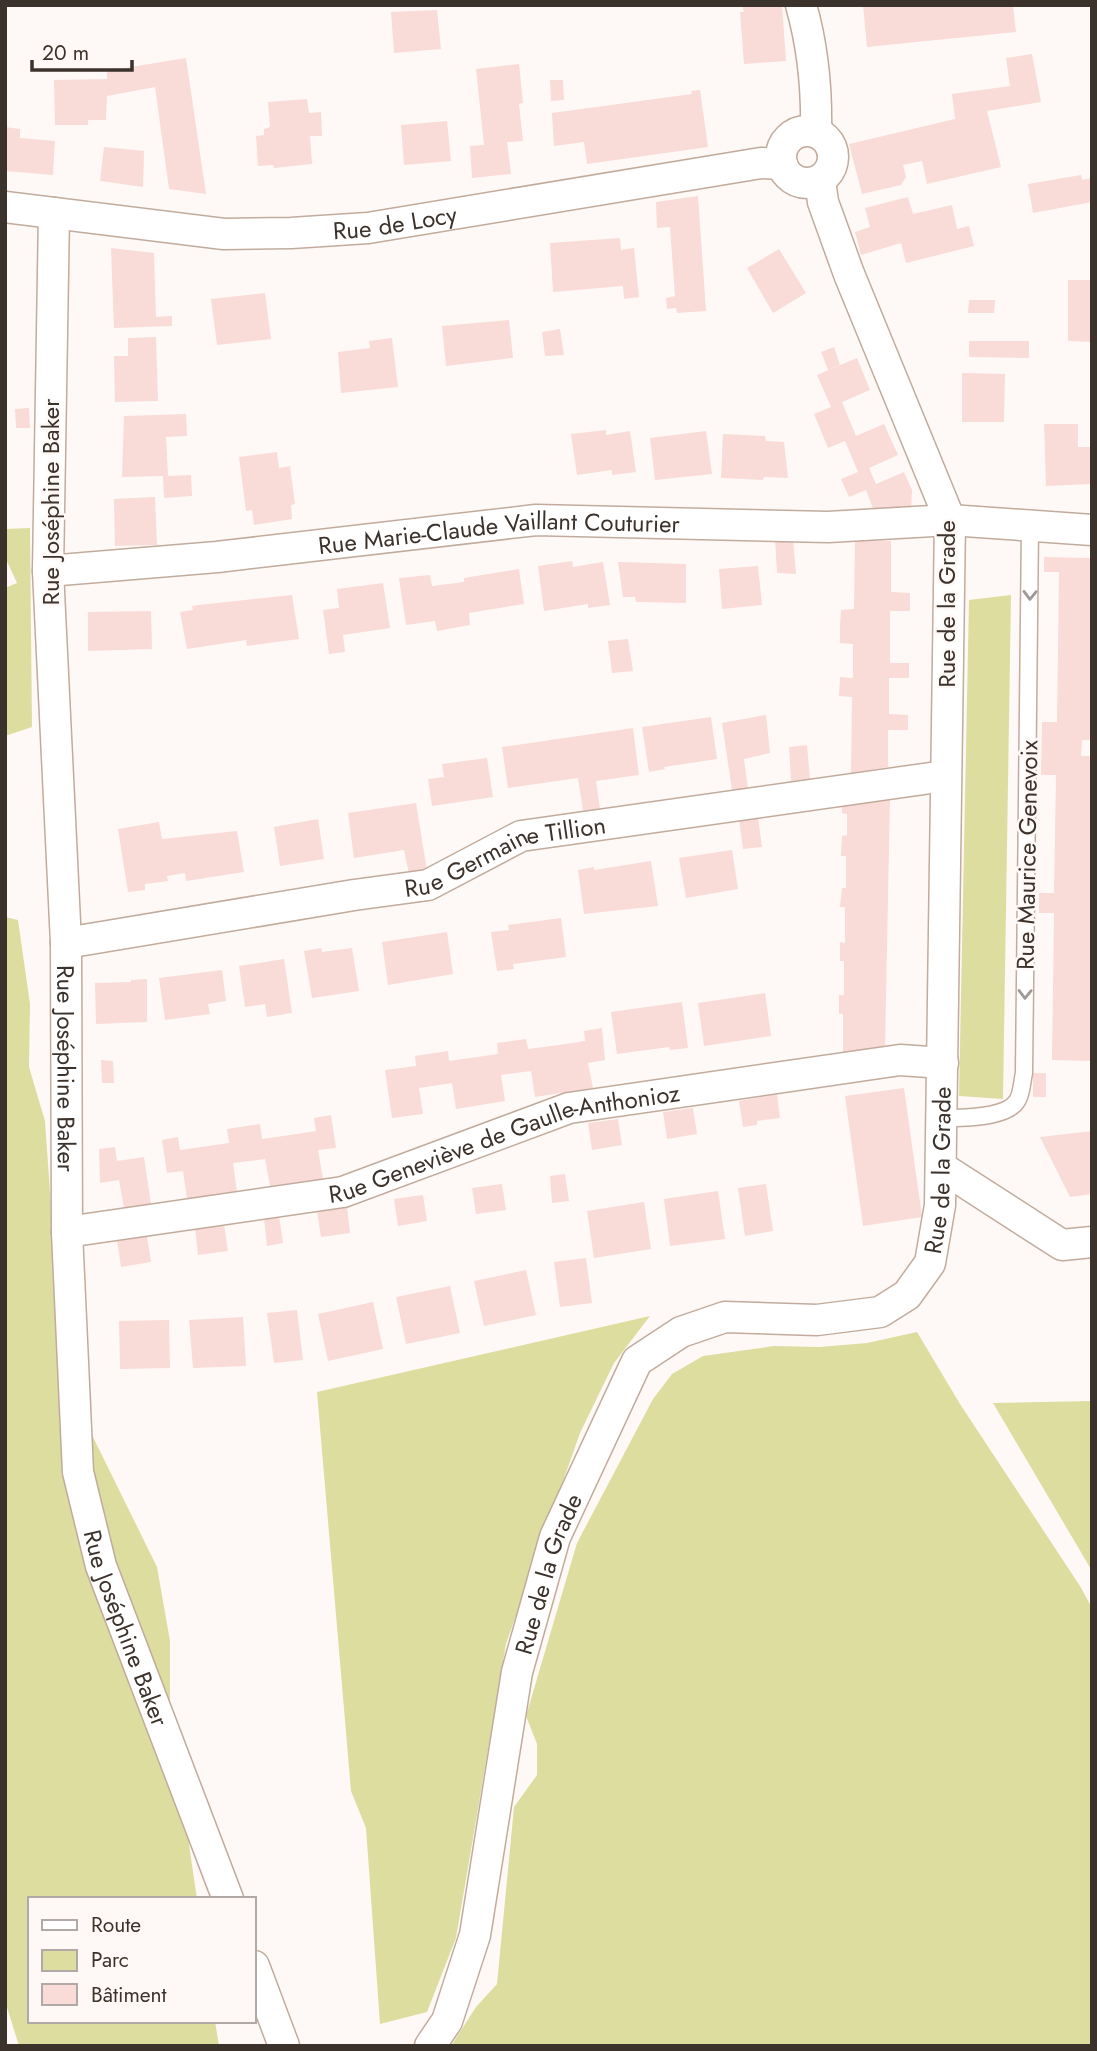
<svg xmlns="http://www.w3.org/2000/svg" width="1097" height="2051" viewBox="0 0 1097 2051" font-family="Jost,sans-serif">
<rect width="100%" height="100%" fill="#fef9f6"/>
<!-- green -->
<path fill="#dddda0" d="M 30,528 L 32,727 L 5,736 L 5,588 L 17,583 L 5,557 L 5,529 Z
M 1011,595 L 1003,1099 L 959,1096 L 969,600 Z
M 5,917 L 18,920 L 30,1004 L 29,1067 L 45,1121 L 63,1376 L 157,1567 L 170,1641 L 170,1714 L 197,1899 L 30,1899 L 30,2021 L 215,2021 L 219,2046 L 19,2046 L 5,2001 Z
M 650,1316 L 614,1363 L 580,1433 L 506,1644 L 456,1938 L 427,2012 L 380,2024 L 366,1828 L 351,1791 L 317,1392 Z
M 917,1332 L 960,1404 L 1080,1586 L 1092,1608 L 1092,2046 L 451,2046 L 476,2007 L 497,1984 L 514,1807 L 537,1775 L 537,1744 L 526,1716 L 577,1543 L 653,1399 L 672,1374 L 703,1356 L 774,1346 L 820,1347 L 867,1343 Z
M 1092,1401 L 1092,1571 L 993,1403 Z"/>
<!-- building -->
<path fill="#f9dbd7" d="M 742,5 L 782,5 L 786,61 L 744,64 L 740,12 L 744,12 Z
M 863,5 L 1013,5 L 1016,32 L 867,47 Z
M 437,10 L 441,49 L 394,53 L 391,12 Z
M 1032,54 L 1041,102 L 987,111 L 1001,167 L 927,184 L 922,161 L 903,165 L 906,177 L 901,185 L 862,194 L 849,144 L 955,119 L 952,94 L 1010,86 L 1006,58 Z
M 186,58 L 206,194 L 169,189 L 155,87 L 107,96 L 106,120 L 88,120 L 88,125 L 55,125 L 54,80 L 107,79 L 107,71 Z
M 519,64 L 523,103 L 519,104 L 523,141 L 507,142 L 511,174 L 472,178 L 470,146 L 484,145 L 476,69 Z
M 550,80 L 563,80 L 564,100 L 551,101 Z
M 700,90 L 708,147 L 587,164 L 584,142 L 554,146 L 552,113 L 692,94 L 691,91 Z
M 307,99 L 309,113 L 321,112 L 322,136 L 310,136 L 312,164 L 274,168 L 273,165 L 258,166 L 256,136 L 264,135 L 264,129 L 270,127 L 268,102 Z
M 447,121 L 451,161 L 404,165 L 401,125 Z
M 5,127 L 20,129 L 20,138 L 55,141 L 53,175 L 5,171 Z
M 104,147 L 144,151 L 143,187 L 100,181 Z
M 1081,175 L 1082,180 L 1092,178 L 1092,202 L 1033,213 L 1028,184 Z
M 698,196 L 706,311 L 677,313 L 676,308 L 667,309 L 666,298 L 675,296 L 670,227 L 657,228 L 656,202 Z
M 908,197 L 913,214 L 952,205 L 957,229 L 969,226 L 974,246 L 906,263 L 901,243 L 861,255 L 855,232 L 870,227 L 865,208 Z
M 620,238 L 621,250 L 634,248 L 639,297 L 624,299 L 623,286 L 553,292 L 550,243 Z
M 111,248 L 154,253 L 156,317 L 172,316 L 172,326 L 114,328 Z
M 779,249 L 806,293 L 773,313 L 747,268 Z
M 1068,280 L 1092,280 L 1092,342 L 1068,341 Z
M 265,293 L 271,339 L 217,345 L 211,299 Z
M 969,300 L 995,300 L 994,313 L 968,313 Z
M 509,320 L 513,358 L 446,366 L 442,326 Z
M 560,329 L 564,355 L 545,356 L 542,332 Z
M 156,337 L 158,401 L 115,402 L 114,356 L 128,356 L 128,338 Z
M 392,338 L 398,387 L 341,393 L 338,352 L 370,348 L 369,341 Z
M 969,341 L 1029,341 L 1029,358 L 969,357 Z
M 834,347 L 840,365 L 828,370 L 821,352 Z
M 857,358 L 870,390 L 842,402 L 856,436 L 884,424 L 898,455 L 869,468 L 876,484 L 904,472 L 912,490 L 911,512 L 874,511 L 866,490 L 849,497 L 841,479 L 858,472 L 845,441 L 828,448 L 814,414 L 831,407 L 817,375 Z
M 962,373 L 1005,374 L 1004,422 L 962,422 Z
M 29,408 L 30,428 L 16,428 L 15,409 Z
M 186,414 L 187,436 L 166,437 L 168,476 L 191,475 L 192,496 L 164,498 L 163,476 L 122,477 L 124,416 Z
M 1044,424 L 1078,424 L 1078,447 L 1092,447 L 1092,484 L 1046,486 Z
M 606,430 L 606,435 L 630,431 L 636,472 L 612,475 L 612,470 L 577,475 L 571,434 Z
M 706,431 L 712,474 L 655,480 L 650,438 Z
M 723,434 L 765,436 L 766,441 L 784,442 L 788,478 L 764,477 L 763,480 L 721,478 Z
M 277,452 L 279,468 L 290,466 L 295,504 L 291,505 L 292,519 L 254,525 L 252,510 L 246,511 L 239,457 Z
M 155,497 L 157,545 L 115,546 L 114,499 Z
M 775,539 L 793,539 L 796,574 L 777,573 Z
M 855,541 L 891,541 L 891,592 L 910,593 L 910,611 L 890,611 L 890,663 L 909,663 L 909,678 L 889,678 L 889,714 L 908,715 L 908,730 L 888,730 L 888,767 L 851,773 L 852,697 L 839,696 L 840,677 L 853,678 L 853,644 L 840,643 L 840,626 L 841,610 L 854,609 Z
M 1044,557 L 1092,558 L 1092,740 L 1082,740 L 1081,756 L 1092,756 L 1092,1061 L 1052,1060 L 1054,913 L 1039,913 L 1039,893 L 1054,893 L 1056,775 L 1041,775 L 1042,722 L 1057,722 L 1059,572 L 1044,572 Z
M 572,561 L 573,567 L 603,562 L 610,605 L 588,608 L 588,604 L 544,611 L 538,566 Z
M 618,562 L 686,564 L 686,603 L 636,602 L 635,597 L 623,597 Z
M 758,566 L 762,605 L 722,609 L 719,569 Z
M 519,569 L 524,604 L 469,613 L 470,625 L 437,631 L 435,621 L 406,625 L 399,578 L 430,575 L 432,586 L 464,582 L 464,578 Z
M 383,583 L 390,628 L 343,635 L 345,652 L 329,654 L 323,610 L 339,608 L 337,589 Z
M 292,595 L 299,639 L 247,646 L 246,640 L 187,649 L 180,612 L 193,610 L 192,606 L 199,605 Z
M 151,611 L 152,649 L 88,651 L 88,612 Z
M 628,639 L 633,671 L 612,673 L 608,641 Z
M 766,715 L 770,753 L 744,759 L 748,789 L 732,790 L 722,723 Z
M 711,717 L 717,759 L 664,767 L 665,769 L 649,772 L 642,727 Z
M 633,728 L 639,775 L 596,781 L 600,809 L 583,811 L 578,778 L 508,788 L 502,747 Z
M 807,745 L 810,779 L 791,781 L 789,747 Z
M 487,758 L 493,797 L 432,806 L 428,779 L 444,777 L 442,764 Z
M 890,797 L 885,1049 L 843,1054 L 843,1014 L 839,1014 L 839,995 L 844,995 L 844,961 L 840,961 L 840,942 L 845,943 L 845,907 L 840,907 L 842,888 L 846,888 L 846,856 L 841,856 L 842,836 L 847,835 L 847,814 L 842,813 L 842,804 Z
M 416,803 L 428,877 L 410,879 L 404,850 L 354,858 L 348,813 Z
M 758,817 L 762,847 L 743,849 L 739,819 Z
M 318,819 L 324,859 L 280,866 L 274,827 Z
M 159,822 L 162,839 L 237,831 L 244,872 L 186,881 L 185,873 L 167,876 L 168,881 L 145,884 L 145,890 L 128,892 L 118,829 Z
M 732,850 L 738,889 L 686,898 L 679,858 Z
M 651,861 L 658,906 L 584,914 L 578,870 L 594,867 L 594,870 Z
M 561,918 L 566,957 L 513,964 L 514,969 L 497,971 L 491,932 L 509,930 L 508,925 Z
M 447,932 L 453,974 L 388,985 L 382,942 Z
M 321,948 L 322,952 L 352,948 L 359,991 L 312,998 L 304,951 Z
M 284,959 L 292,1013 L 267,1017 L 265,1004 L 245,1007 L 239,966 Z
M 222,970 L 226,1001 L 208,1004 L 210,1014 L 165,1020 L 159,978 Z
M 147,979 L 147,1022 L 96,1024 L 95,983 L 131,982 L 131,980 Z
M 765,993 L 771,1036 L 704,1046 L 698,1003 Z
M 682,1002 L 688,1048 L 670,1050 L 669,1047 L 617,1054 L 611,1012 Z
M 602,1028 L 605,1060 L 588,1063 L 593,1088 L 535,1097 L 531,1071 L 501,1075 L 505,1101 L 456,1109 L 452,1083 L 419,1088 L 423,1114 L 392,1118 L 385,1070 L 416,1066 L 415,1056 L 448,1051 L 449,1061 L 498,1054 L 497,1043 L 526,1039 L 528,1049 L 559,1045 L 585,1041 L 584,1031 Z
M 101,1060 L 113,1061 L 114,1083 L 102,1083 Z
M 1033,1073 L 1046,1073 L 1046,1097 L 1033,1097 Z
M 904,1088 L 922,1217 L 863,1226 L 845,1096 Z
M 777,1094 L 780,1118 L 757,1121 L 757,1125 L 743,1127 L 739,1101 Z
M 693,1108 L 697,1134 L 667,1139 L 663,1112 Z
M 331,1115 L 336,1148 L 318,1150 L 323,1179 L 270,1186 L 265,1159 L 250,1161 L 233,1163 L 237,1192 L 187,1199 L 183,1171 L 167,1173 L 162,1140 L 178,1137 L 180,1150 L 229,1143 L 227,1129 L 260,1124 L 262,1139 L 290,1135 L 316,1131 L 314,1118 Z
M 618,1119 L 622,1145 L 592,1150 L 588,1123 Z
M 1092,1131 L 1092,1194 L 1070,1197 L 1040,1137 Z
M 115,1147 L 117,1161 L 144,1157 L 151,1204 L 124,1208 L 119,1180 L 100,1183 L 99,1149 Z
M 565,1174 L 569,1201 L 552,1203 L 550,1176 Z
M 502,1184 L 506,1210 L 476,1214 L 472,1188 Z
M 766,1184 L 773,1231 L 745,1236 L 738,1188 Z
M 718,1191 L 725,1239 L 670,1246 L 664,1199 Z
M 423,1195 L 427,1221 L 398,1226 L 394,1199 Z
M 644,1202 L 651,1249 L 594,1258 L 587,1211 Z
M 347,1206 L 350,1233 L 321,1237 L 317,1211 Z
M 279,1216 L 283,1243 L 267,1246 L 264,1218 Z
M 224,1224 L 228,1251 L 198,1255 L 195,1229 Z
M 147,1236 L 151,1262 L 121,1267 L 117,1240 Z
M 586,1258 L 592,1303 L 560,1307 L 554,1262 Z
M 526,1270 L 536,1315 L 484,1326 L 474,1281 Z
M 450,1286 L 460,1333 L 406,1344 L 396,1297 Z
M 373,1302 L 383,1349 L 328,1361 L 318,1314 Z
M 297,1310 L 303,1360 L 274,1363 L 267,1313 Z
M 243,1317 L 246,1366 L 193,1368 L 189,1320 Z
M 169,1320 L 170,1368 L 120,1369 L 119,1321 Z"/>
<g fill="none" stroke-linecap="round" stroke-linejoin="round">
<!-- service casing -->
<g stroke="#c2ab9c" stroke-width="19">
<path id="service" d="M 941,1119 C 961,1117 1006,1119 1017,1101 C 1022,1094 1022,1081 1024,1073 L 1030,527"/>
</g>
<!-- minor casing -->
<g stroke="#c2ab9c" stroke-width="33">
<g id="minor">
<path d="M 801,5 C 813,47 817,88 816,132"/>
<circle cx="807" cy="157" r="26"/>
<path id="s1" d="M 5,207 L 224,234 L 291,233 L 368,228 L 761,163 L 782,164"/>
<path id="s2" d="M 54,213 L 48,571 L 66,943 L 67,1232 L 78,1472 L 101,1566 L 228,1899"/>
<path id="s3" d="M 48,571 L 217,557 L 536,520 L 828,527 L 950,520 L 1092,530"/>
<path id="s4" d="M 66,943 L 354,895 L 428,885 L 521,836 L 945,776"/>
<path d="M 941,1167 L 1062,1245 L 1092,1242"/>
<path id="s5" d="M 67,1232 L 343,1192 L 569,1108 L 900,1060 L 943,1063"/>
<path d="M 254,1966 L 284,2046"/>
<path id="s6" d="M 430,2046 L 447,2021 L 475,1935 L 517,1672 L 555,1537 L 637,1361 L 681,1332 L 725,1317 L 817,1320 L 880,1312 L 907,1295 L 930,1263 L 940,1205 L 950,520 L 849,274 L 823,202 L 820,180"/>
</g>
</g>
<!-- service -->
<use href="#service" stroke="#fff" stroke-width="16"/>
<!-- minor -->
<use href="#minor" stroke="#fff" stroke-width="30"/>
</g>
<!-- one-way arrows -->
<defs><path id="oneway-chevron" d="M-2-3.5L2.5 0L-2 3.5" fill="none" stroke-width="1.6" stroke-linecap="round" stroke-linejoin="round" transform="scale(1.75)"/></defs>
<g stroke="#9e9896">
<use href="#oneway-chevron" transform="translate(1030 595) rotate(91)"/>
<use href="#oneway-chevron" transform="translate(1025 994) rotate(91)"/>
</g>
<g text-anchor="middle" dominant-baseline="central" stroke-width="5" stroke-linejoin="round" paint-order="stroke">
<!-- street labels -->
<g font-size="24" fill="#3c322c" stroke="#fef9f6">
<text stroke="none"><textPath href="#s1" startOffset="392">Rue de Locy</textPath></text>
<text transform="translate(50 502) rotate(-90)">Rue Joséphine Baker</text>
<text stroke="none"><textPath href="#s3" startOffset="453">Rue Marie-Claude Vaillant Couturier</textPath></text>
<text transform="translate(946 604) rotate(-90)">Rue de la Grade</text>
<text transform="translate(1027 855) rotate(-89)">Rue Maurice Genevoix</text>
<text stroke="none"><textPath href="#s4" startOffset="450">Rue Germaine Tillion</textPath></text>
<text stroke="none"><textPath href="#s2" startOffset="856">Rue Joséphine Baker</textPath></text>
<text stroke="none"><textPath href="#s5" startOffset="448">Rue Geneviève de Gaulle-Anthonioz</textPath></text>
<text stroke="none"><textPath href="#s6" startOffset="1141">Rue de la Grade</textPath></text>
<text stroke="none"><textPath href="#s6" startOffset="490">Rue de la Grade</textPath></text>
<text stroke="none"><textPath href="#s2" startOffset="1423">Rue Joséphine Baker</textPath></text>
</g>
</g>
<!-- border -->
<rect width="1097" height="2051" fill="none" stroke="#3c322c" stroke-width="14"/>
<!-- legend -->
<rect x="28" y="1897" width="228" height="126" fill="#fef9f6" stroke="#b0a9a5" stroke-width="2"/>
<rect x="42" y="1920" width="35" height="10" fill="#ffffff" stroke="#b0a9a5" stroke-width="2"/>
<text x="91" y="1932" font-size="21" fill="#3c322c">Route</text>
<rect x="42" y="1950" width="35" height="21" fill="#dddda0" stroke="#b0a9a5" stroke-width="2"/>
<text x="91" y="1967" font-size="21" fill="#3c322c">Parc</text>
<rect x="42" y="1984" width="35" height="21" fill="#f9dbd7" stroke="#b0a9a5" stroke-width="2"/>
<text x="91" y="2002" font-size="21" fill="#3c322c">Bâtiment</text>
<!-- scale -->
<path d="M32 60v10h100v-10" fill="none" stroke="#3c322c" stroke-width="3.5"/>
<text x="42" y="60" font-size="21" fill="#3c322c" stroke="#fef9f6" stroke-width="5" paint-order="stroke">20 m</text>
</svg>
